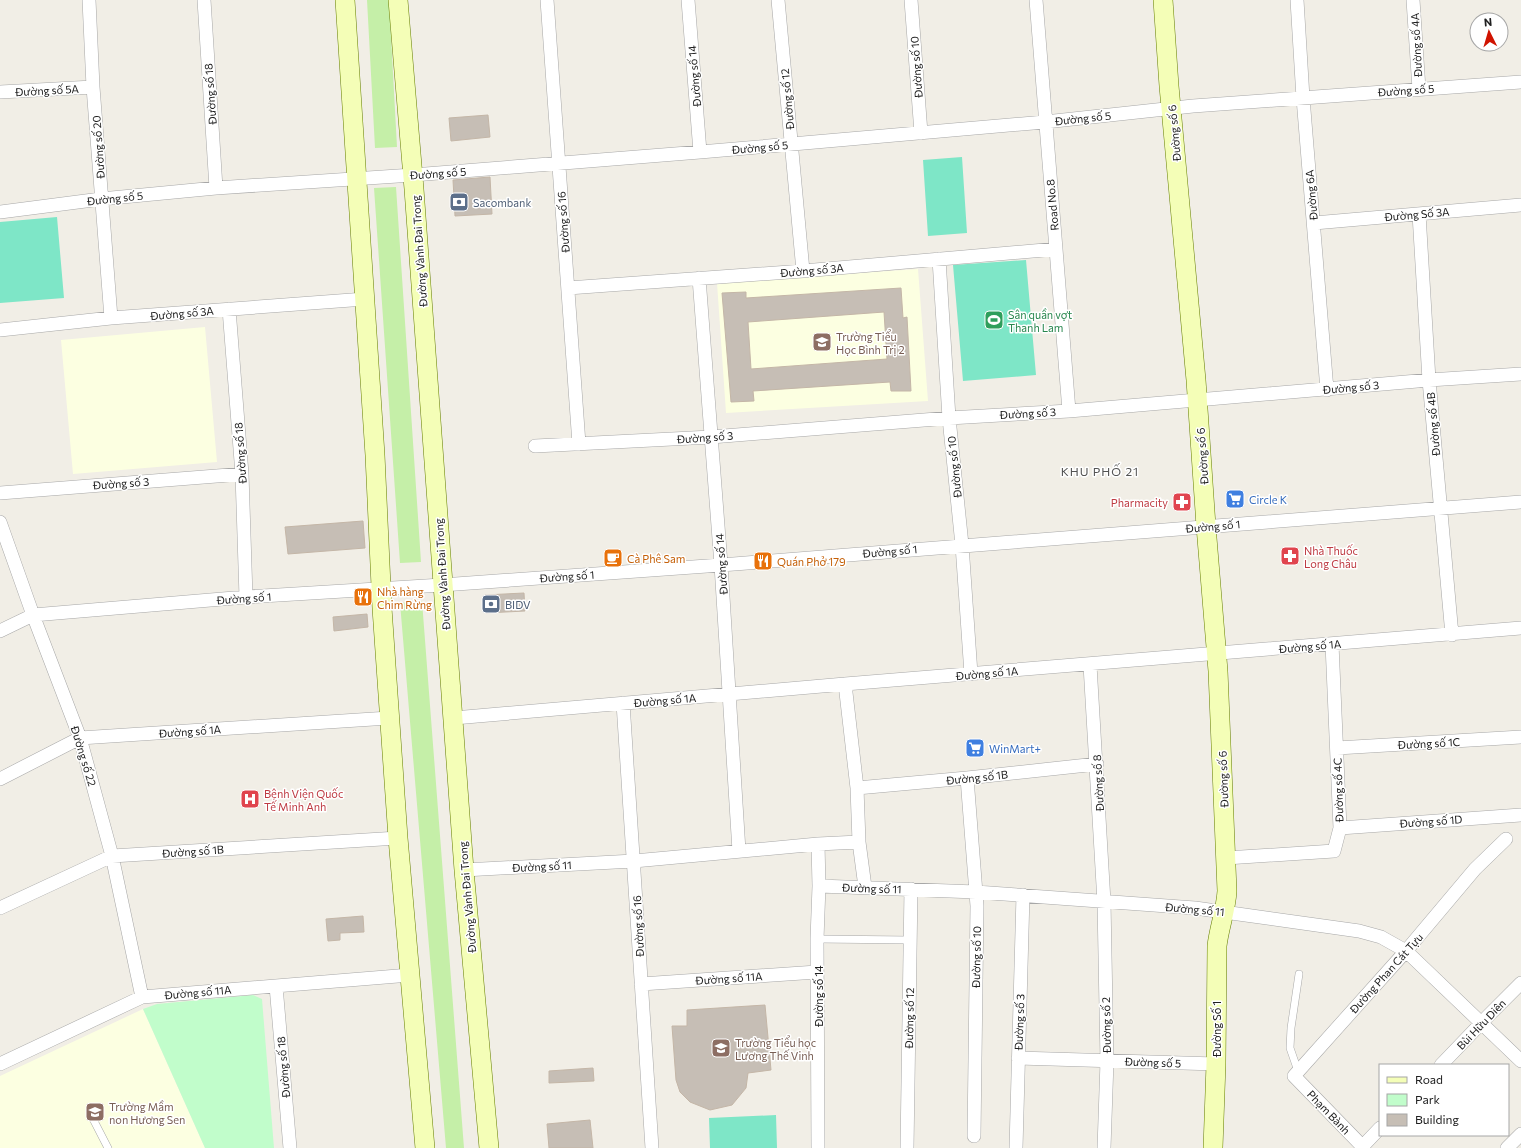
<svg xmlns="http://www.w3.org/2000/svg" width="1521" height="1148" viewBox="0 0 1521 1148" font-family="Commissioner,sans-serif">
<rect width="100%" height="100%" fill="#f1eee6"/>
<!-- education -->
<path fill="#fcffe1" d="M 918,269 L 928,401 L 726,413 L 717,283 Z
M 205,327 L 217,462 L 73,474 L 61,340 Z
M 143,1009 L 205,1148 L 0,1148 L 0,1076 Z"/>
<!-- grass -->
<path fill="#c5efa8" d="M 367,0 L 389,0 L 397,147 L 375,148 Z
M 396,187 L 421,562 L 400,563 L 374,188 Z
M 422,601 L 464,1148 L 446,1148 L 400,603 Z"/>
<!-- park -->
<path fill="#c1fdcb" d="M 253,995 L 262,999 L 274,1148 L 205,1148 L 143,1009 L 157,1004 Z"/>
<!-- pitch -->
<path fill="#7ee6c7" d="M 962,157 L 967,233 L 928,236 L 923,160 Z
M 57,217 L 64,298 L 0,303 L 0,222 Z
M 1026,260 L 1036,375 L 963,381 L 953,265 Z
M 776,1115 L 777,1148 L 710,1148 L 709,1118 Z"/>
<!-- building -->
<path fill="#c6beb5" stroke="#c4b6a7" fill-rule="evenodd" d="M 488,115 L 490,137 L 451,141 L 449,118 Z
M 490,177 L 492,214 L 455,216 L 453,180 Z
M 901,288 L 903,318 L 907,317 L 911,391 L 891,391 L 890,382 L 753,391 L 754,401 L 731,402 L 722,293 L 746,292 L 746,298 ZM 884,312 L 887,359 L 751,369 L 748,322 Z
M 363,521 L 365,548 L 288,554 L 285,527 Z
M 524,593 L 525,611 L 486,613 L 485,595 Z
M 367,614 L 368,627 L 334,631 L 333,617 Z
M 363,916 L 364,932 L 340,933 L 340,940 L 328,941 L 326,919 Z
M 765,1005 L 771,1070 L 748,1073 L 746,1088 L 732,1105 L 710,1110 L 690,1102 L 680,1092 L 676,1080 L 672,1026 L 687,1026 L 687,1010 Z
M 593,1068 L 594,1081 L 549,1083 L 549,1071 Z
M 590,1120 L 593,1148 L 549,1148 L 547,1124 Z"/>
<g fill="none" stroke-linecap="round" stroke-linejoin="round">
<!-- lane casing -->
<g stroke="#a7a7a7" stroke-width="8">
<path id="lane" d="M 817,939 L 910,940
M 1298,1071 L 1290,1048 L 1291,1028 L 1299,974
M 92,1117 L 108,1148"/>
</g>
<!-- street casing -->
<g stroke="#a7a7a7" stroke-width="14">
<path id="street" d="M 89,0 L 93,87 L 111,318
M 204,0 L 216,188
M 547,0 L 579,444
M 688,0 L 700,152
M 778,0 L 803,271
M 911,0 L 921,133
M 1036,0 L 1069,411
M 1297,0 L 1303,98 L 1327,390
M 1413,0 L 1419,89
M 0,92 L 93,87
M 0,212 L 101,199 L 216,188 L 413,175 L 700,152 L 1045,122 L 1193,106 L 1521,82
M 1419,214 L 1429,380 L 1452,635
M 1314,223 L 1521,205
M 939,259 L 949,418 L 962,545 L 971,674
M 699,278 L 721,565 L 739,851
M 568,288 L 803,271 L 1056,249
M 229,309 L 242,474 L 246,597
M 0,330 L 111,318 L 365,299
M 535,446 L 711,437 L 949,418 L 1069,411 L 1429,380 L 1521,374
M 0,493 L 242,474
M 0,522 L 33,615 L 80,738 L 112,856 L 142,997
M 0,631 L 33,615 L 246,597 L 442,585 L 721,565 L 1521,502
M 1090,665 L 1104,902 L 1107,1061 L 1104,1148
M 845,684 L 857,788 L 859,842 L 865,887
M 623,703 L 652,1148
M 454,718 L 845,684 L 1521,628
M 1337,748 L 1521,737
M 967,778 L 977,906 L 974,1136
M 0,779 L 80,738 L 389,718
M 857,788 L 967,778 L 1097,764
M 1340,828 L 1521,815
M 818,844 L 819,886 L 817,939 L 818,1148
M 1226,858 L 1334,851 L 1340,828 L 1332,644
M 464,870 L 634,861 L 818,844 L 859,842
M 819,886 L 976,892 L 1195,908 L 1359,931 L 1381,937 L 1406,951 L 1521,1061
M 0,908 L 112,856 L 398,838
M 641,984 L 817,972
M 276,986 L 290,1148
M 1018,1058 L 1216,1064
M 0,1064 L 142,997 L 410,975
M 1441,1065 L 1489,1015 L 1521,983
M 907,1148 L 911,889
M 1016,1148 L 1023,895
M 1361,1148 L 1380,1128
M 1364,1148 L 1294,1076 L 1406,951 L 1475,869 L 1506,839
M 1507,1148 L 1521,1134"/>
</g>
<!-- secondary casing -->
<g stroke="#657e00" stroke-width="20">
<path id="secondary" d="M 345,0 L 375,455 L 382,608 L 398,838 L 425,1148
M 398,0 L 414,189 L 464,870 L 489,1148
M 1163,0 L 1169,86 L 1196,380 L 1206,526 L 1218,671 L 1227,891 C 1226,910 1219,928 1217,946 L 1216,1064 L 1213,1148"/>
</g>
<!-- lane -->
<use href="#lane" stroke="#fff" stroke-width="7"/>
<!-- street -->
<use href="#street" stroke="#fff" stroke-width="13"/>
<!-- secondary -->
<use href="#secondary" stroke="#f4feb7" stroke-width="19"/>
</g>
<!-- icons -->
<defs>
<g id="bank-square" transform="scale(1)"><rect x="-9" y="-9" width="18" height="18" rx="4" fill="#5c6f8a" stroke="#fff"/><path d="M-6-4H6V4H-6ZM0-2.3a2.3 2.3 0 1 0 0 4.6a2.3 2.3 0 1 0 0-4.6Z" fill="#fff"/></g>
<g id="stadium-square" transform="scale(1)"><rect x="-9" y="-9" width="18" height="18" rx="4" fill="#2e9e5b" stroke="#fff"/><path d="M0-5a6.5 5 0 1 0 0 10a6.5 5 0 1 0 0-10ZM-3.5-1.8h7v3.6h-7Z" fill="#fff"/></g>
<g id="school-square" transform="scale(1)"><rect x="-9" y="-9" width="18" height="18" rx="4" fill="#8d6e63" stroke="#fff"/><path d="M0-5L7-2L0 1L-7-2ZM-4 1L0 2.5L4 1V4Q0 6-4 4Z" fill="#fff"/></g>
<g id="supermarket-square" transform="scale(1)"><rect x="-9" y="-9" width="18" height="18" rx="4" fill="#3f7fe0" stroke="#fff"/><path d="M-6-5.5h2.5l.6 2H6L4.5 2H-2.5L-4.4-4H-6ZM-1.5 3.2a1.3 1.3 0 1 0 .1 0ZM3 3.2a1.3 1.3 0 1 0 .1 0Z" fill="#fff"/></g>
<g id="pharmacy-square" transform="scale(1)"><rect x="-9" y="-9" width="18" height="18" rx="4" fill="#e0444e" stroke="#fff"/><path d="M-2-6h4v4h4v4h-4v4h-4v-4h-4v-4h4Z" fill="#fff"/></g>
<g id="cafe-square" transform="scale(1)"><rect x="-9" y="-9" width="18" height="18" rx="4" fill="#e8710a" stroke="#fff"/><path d="M-5.5-4.5H6V0H3Q3 3.5 0 3.5H-2.5Q-5.5 3.5-5.5 0ZM3-3.2v2h1.7v-2ZM-6 4.5H4V6H-6Z" fill="#fff"/></g>
<g id="restaurant-square" transform="scale(1)"><rect x="-9" y="-9" width="18" height="18" rx="4" fill="#e8710a" stroke="#fff"/><path d="M-5-6h1v4h1v-4h1v4h1v-4h1v5L-1.5 .5V6h-2V.5L-5-1ZM5-6V6H3V1.5H1.5Q1.5-4 5-6Z" fill="#fff"/></g>
<g id="hospital-square" transform="scale(1)"><rect x="-9" y="-9" width="18" height="18" rx="4" fill="#e0444e" stroke="#fff"/><path d="M-5-5h3v3.5h4V-5h3V5h-3V1.5h-4V5h-3Z" fill="#fff"/></g>
</defs>
<g fill-rule="evenodd">
<use href="#bank-square" x="459" y="202"/>
<use href="#stadium-square" x="994" y="320"/>
<use href="#school-square" x="822" y="342"/>
<use href="#supermarket-square" x="1235" y="499"/>
<use href="#pharmacy-square" x="1182" y="502"/>
<use href="#pharmacy-square" x="1290" y="556"/>
<use href="#cafe-square" x="613" y="558"/>
<use href="#restaurant-square" x="763" y="561"/>
<use href="#restaurant-square" x="363" y="597"/>
<use href="#bank-square" x="491" y="604"/>
<use href="#supermarket-square" x="975" y="748"/>
<use href="#hospital-square" x="250" y="799"/>
<use href="#school-square" x="721" y="1048"/>
<use href="#school-square" x="95" y="1112"/>
</g>
<g text-anchor="middle" dominant-baseline="central" stroke-width="3" stroke-linejoin="round" paint-order="stroke">
<!-- street labels -->
<g font-size="11" fill="#202020" stroke="#fff">
<text transform="translate(1416 45) rotate(-93)">Đường số 4A</text>
<text transform="translate(916 67) rotate(-94)">Đường số 10</text>
<text transform="translate(694 76) rotate(-95)">Đường số 14</text>
<text transform="translate(47 90) rotate(-3)">Đường số 5A</text>
<text transform="translate(1406 90) rotate(-4)">Đường số 5</text>
<text transform="translate(210 94) rotate(-94)">Đường số 18</text>
<text transform="translate(787 99) rotate(-95)">Đường số 12</text>
<text transform="translate(1083 118) rotate(-6)">Đường số 5</text>
<text transform="translate(1174 133) rotate(-95)">Đường số 6</text>
<text transform="translate(98 147) rotate(-94)">Đường số 20</text>
<text transform="translate(760 147) rotate(-5)">Đường số 5</text>
<text transform="translate(438 173) rotate(-4)">Đường số 5</text>
<text transform="translate(1311 195) rotate(-95)">Đường 6A</text>
<text transform="translate(115 198) rotate(-6)">Đường số 5</text>
<text transform="translate(1052 205) rotate(-95)">Road No.8</text>
<text transform="translate(1417 214) rotate(-5)">Đường Số 3A</text>
<text transform="translate(563 222) rotate(-94)">Đường số 16</text>
<text transform="translate(419 251) rotate(-94)">Đường Vành Đai Trong</text>
<text transform="translate(812 270) rotate(-5)">Đường số 3A</text>
<text transform="translate(182 313) rotate(-5)">Đường số 3A</text>
<text transform="translate(1351 387) rotate(-5)">Đường số 3</text>
<text transform="translate(1028 413) rotate(-3)">Đường số 3</text>
<text transform="translate(1433 424) rotate(-95)">Đường số 4B</text>
<text transform="translate(705 437) rotate(-4)">Đường số 3</text>
<text transform="translate(240 453) rotate(-94)">Đường số 18</text>
<text transform="translate(1202 456) rotate(-94)">Đường số 6</text>
<text transform="translate(954 467) rotate(-96)">Đường số 10</text>
<text transform="translate(121 483) rotate(-4)">Đường số 3</text>
<text transform="translate(1213 526) rotate(-5)">Đường số 1</text>
<text transform="translate(890 551) rotate(-5)">Đường số 1</text>
<text transform="translate(721 564) rotate(-94)">Đường số 14</text>
<text transform="translate(442 574) rotate(-94)">Đường Vành Đai Trong</text>
<text transform="translate(567 576) rotate(-4)">Đường số 1</text>
<text transform="translate(244 598) rotate(-4)">Đường số 1</text>
<text transform="translate(1310 646) rotate(-5)">Đường số 1A</text>
<text transform="translate(987 673) rotate(-5)">Đường số 1A</text>
<text transform="translate(665 700) rotate(-5)">Đường số 1A</text>
<text transform="translate(190 731) rotate(-4)">Đường số 1A</text>
<text transform="translate(1429 743) rotate(-3)">Đường số 1C</text>
<text transform="translate(84 756) rotate(73)">Đường số 22</text>
<text transform="translate(977 777) rotate(-6)">Đường số 1B</text>
<text transform="translate(1223 779) rotate(-92)">Đường số 6</text>
<text transform="translate(1098 783) rotate(-93)">Đường số 8</text>
<text transform="translate(1338 790) rotate(-92)">Đường số 4C</text>
<text transform="translate(1431 821) rotate(-4)">Đường số 1D</text>
<text transform="translate(193 851) rotate(-4)">Đường số 1B</text>
<text transform="translate(542 866) rotate(-3)">Đường số 11</text>
<text transform="translate(872 888) rotate(2)">Đường số 11</text>
<text transform="translate(467 897) rotate(-95)">Đường Vành Đai Trong</text>
<text transform="translate(1195 909) rotate(5)">Đường số 11</text>
<text transform="translate(638 926) rotate(-93)">Đường số 16</text>
<text transform="translate(976 957) rotate(-89)">Đường số 10</text>
<text transform="translate(1386 973) rotate(-48)">Đường Phan Cát Tựu</text>
<text transform="translate(729 978) rotate(-4)">Đường số 11A</text>
<text transform="translate(198 992) rotate(-5)">Đường số 11A</text>
<text transform="translate(818 996) rotate(-90)">Đường số 14</text>
<text transform="translate(909 1018) rotate(-89)">Đường số 12</text>
<text transform="translate(1019 1022) rotate(-88)">Đường số 3</text>
<text transform="translate(1481 1024) rotate(-46)">Bùi Hữu Diên</text>
<text transform="translate(1106 1025) rotate(-91)">Đường số 2</text>
<text transform="translate(1216 1029) rotate(-90)">Đường Số 1</text>
<text transform="translate(1153 1062) rotate(2)">Đường số 5</text>
<text transform="translate(283 1067) rotate(-95)">Đường số 18</text>
<text transform="translate(1329 1112) rotate(46)">Phạm Bành</text>
</g>
<!-- service labels -->
<g font-size="11" fill="#4e5e75" stroke="#fff" text-anchor="start">
<text x="473" y="202">Sacombank</text>
<text x="505" y="604">BIDV</text>
</g>
<!-- leisure labels -->
<g font-size="11" fill="#27864d" stroke="#fff" text-anchor="start">
<text x="1008" y="314">Sân quần vợt<tspan x="1008" dy="13">Thanh Lam</tspan></text>
</g>
<!-- education labels -->
<g font-size="11" fill="#785e54" stroke="#fff" text-anchor="start">
<text x="836" y="336">Trường Tiểu<tspan x="836" dy="13">Học Bình Trị 2</tspan></text>
<text x="735" y="1042">Trường Tiểu học<tspan x="735" dy="13">Lương Thế Vinh</tspan></text>
<text x="109" y="1106">Trường Mầm<tspan x="109" dy="13">non Hương Sen</tspan></text>
</g>
<!-- shop labels -->
<g font-size="11" fill="#366cbe" stroke="#fff" text-anchor="start">
<text x="1249" y="499">Circle K</text>
<text x="989" y="748">WinMart+</text>
</g>
<!-- health labels -->
<g font-size="11" fill="#be3a42" stroke="#fff" text-anchor="start">
<text x="1168" y="502" text-anchor="end">Pharmacity</text>
<text x="1304" y="550">Nhà Thuốc<tspan x="1304" dy="13">Long Châu</tspan></text>
<text x="264" y="793">Bệnh Viện Quốc<tspan x="264" dy="13">Tế Minh Anh</tspan></text>
</g>
<!-- food labels -->
<g font-size="11" fill="#c56008" stroke="#fff" text-anchor="start">
<text x="627" y="558">Cà Phê Sam</text>
<text x="777" y="561">Quán Phở 179</text>
<text x="377" y="591">Nhà hàng<tspan x="377" dy="13">Chim Rừng</tspan></text>
</g>
<!-- neighbourhood labels -->
<g font-size="12" letter-spacing="1" fill="#535353" stroke="#fff">
<text x="1100" y="471">KHU PHỐ 21</text>
</g>
</g>
<!-- legend -->
<rect x="1379" y="1064" width="130" height="72" fill="#ffffff" stroke="#a6a6a6"/>
<rect x="1387" y="1077" width="20" height="6" fill="#f4feb7" stroke="#a6a6a6"/>
<text x="1415" y="1084" font-size="12" fill="#202020">Road</text>
<rect x="1387" y="1094" width="20" height="12" fill="#c1fdcb" stroke="#a6a6a6"/>
<text x="1415" y="1104" font-size="12" fill="#202020">Park</text>
<rect x="1387" y="1114" width="20" height="12" fill="#c6beb5" stroke="#a6a6a6"/>
<text x="1415" y="1124" font-size="12" fill="#202020">Building</text>
<!-- north arrow -->
<g transform="translate(1489 32) rotate(355)"><circle r="19" fill="#ffffff" stroke="#a6a6a6"/>
<path d="M0-3L7 15L0 10L-7 15Z" fill="#d01300"/>
<text y="-6" font-size="11" font-weight="bold" text-anchor="middle" fill="#202020">N</text>
</g>
</svg>
